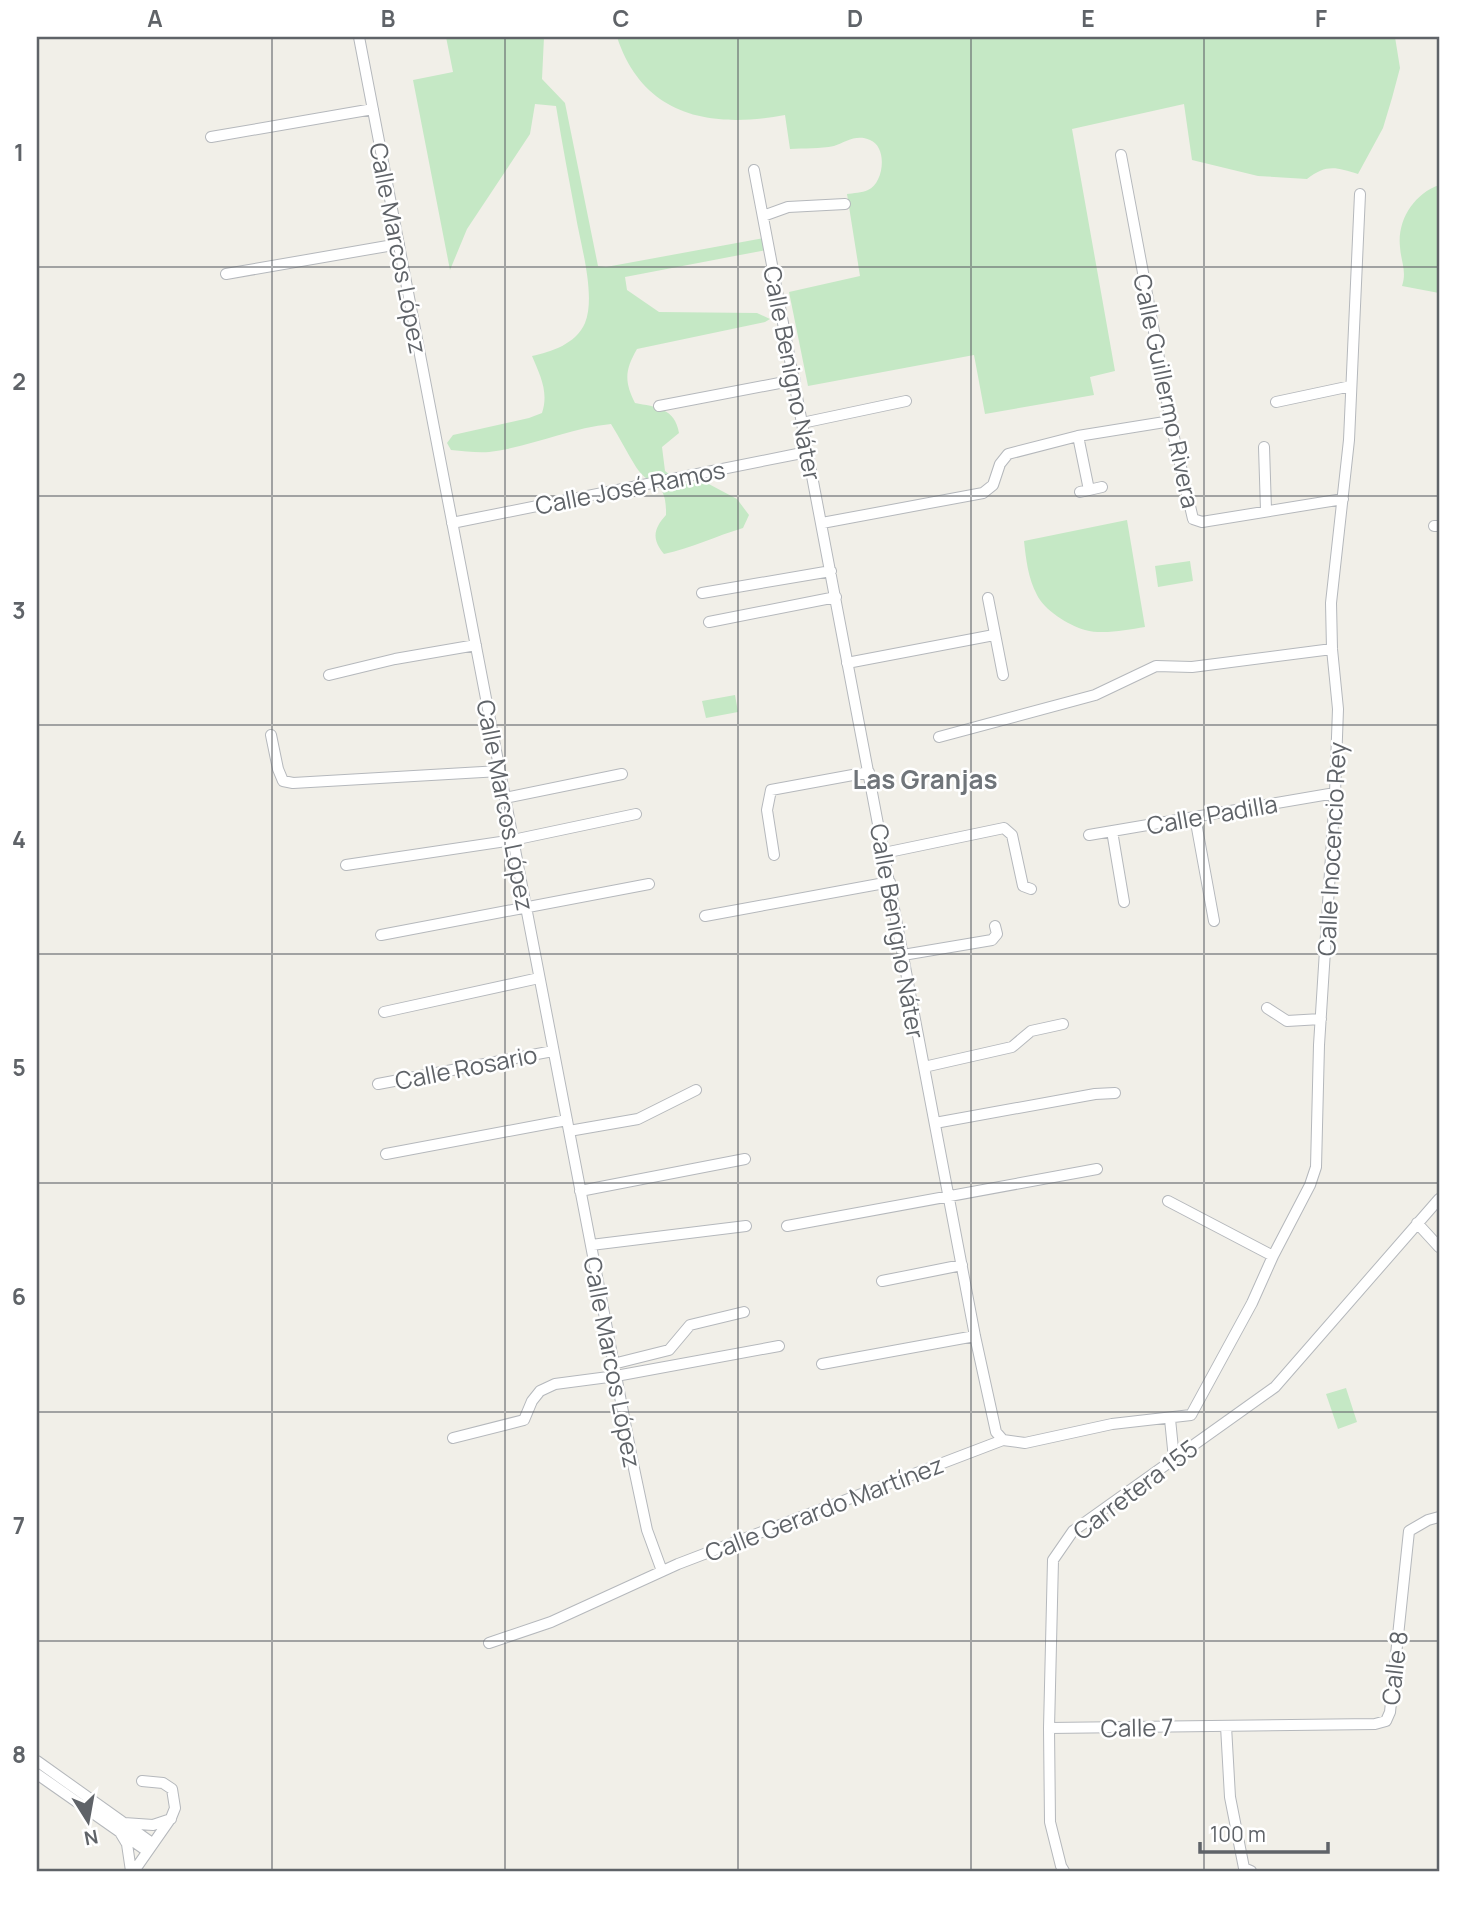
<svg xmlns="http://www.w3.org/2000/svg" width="1476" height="1908" viewBox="0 0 1476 1908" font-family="Manrope,sans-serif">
<rect width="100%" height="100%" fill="#f1efe8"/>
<!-- green -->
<path fill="#c5e8c5" d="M 446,37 L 544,37 L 542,79 L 565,103 L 598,266 L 606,267 L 764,238 L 766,250 L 625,277 L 627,290 L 659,312 L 757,313 L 770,319 L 765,322 L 637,349 C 625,370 624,381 635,403 C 656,407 675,408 679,433 L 662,447 L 665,471 L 682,484 L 705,482 L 737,499 L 749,515 L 743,528 C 716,536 692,548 664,554 C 651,539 654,528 666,515 C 667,478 651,490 636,467 C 627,453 620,438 611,424 C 569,428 531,447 489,452 C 477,453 464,451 451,450 L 447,443 L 453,435 L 529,418 L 542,413 C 549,392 540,375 532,356 C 551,352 576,344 585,323 C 596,296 581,246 576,217 C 569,180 562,143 556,106 L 535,104 L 530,134 L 467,229 L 450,270 L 413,80 L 453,72 Z
M 617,37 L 1395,37 L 1400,68 L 1392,98 L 1383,128 L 1358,174 C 1336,167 1326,164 1307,179 L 1258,176 L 1192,160 L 1184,104 L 1072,129 L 1115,371 L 1090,377 L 1094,395 L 985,414 L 974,355 L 808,386 L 789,292 L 860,276 L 847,194 C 853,193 862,193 868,190 C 884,183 888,147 870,140 C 856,134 846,142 834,146 C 820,149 804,148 790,149 L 785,115 C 710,129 643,116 617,37 Z
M 1439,185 L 1439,293 L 1402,286 C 1407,271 1401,262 1400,247 C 1397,220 1414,194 1439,185 Z
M 1127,520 L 1145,627 C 1126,630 1103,635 1085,630 C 1068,625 1044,610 1037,595 C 1028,578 1026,559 1024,541 Z
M 1190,561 L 1193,581 L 1158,587 L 1155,566 Z
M 735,695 L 738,712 L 706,718 L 702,701 Z
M 1346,1388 L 1357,1422 L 1338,1429 L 1326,1394 Z"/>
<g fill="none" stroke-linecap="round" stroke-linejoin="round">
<!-- minor casing -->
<g stroke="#b5b8bc" stroke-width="12">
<path id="minor" d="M 359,37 L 632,1459 L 647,1530 L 662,1571
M 211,137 L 373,109
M 1121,155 L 1173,433 L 1193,519 L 1202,522 L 1343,499
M 754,170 L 975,1336 L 996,1432 L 1003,1440
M 763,216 L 788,207 L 845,204
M 226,274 L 399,244
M 1276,402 L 1351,386
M 659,406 L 795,380
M 802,423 L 906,401
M 1078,436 L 1089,490
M 1264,447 L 1266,510
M 1080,492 L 1102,487
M 452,523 L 807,452
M 822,523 L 983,493 L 993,485 L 1000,464 L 1008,454 L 1078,436 L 1171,421
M 1434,526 L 1439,526
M 702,593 L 831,571
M 988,598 L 1003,675
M 709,622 L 836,597
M 847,663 L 994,635
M 329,675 L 395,659 L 476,645
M 271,735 L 278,769 L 283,781 L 293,783 L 500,771
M 939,737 L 1095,695 L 1156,666 L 1192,667 L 1332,649
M 505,798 L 622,774
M 1195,817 L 1214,921
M 1112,831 L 1124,902
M 1089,835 L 1335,793
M 884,853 L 1004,828 L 1012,835 L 1023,886 L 1031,889
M 774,855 L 767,810 L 771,790 L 869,772
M 346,865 L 513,840 L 636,814
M 705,916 L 890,882
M 381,935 L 649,884
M 903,955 L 992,940 L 997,934 L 995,926
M 1267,1008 L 1287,1021 L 1321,1019
M 384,1012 L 539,978
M 924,1067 L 1012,1047 L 1031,1031 L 1063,1024
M 378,1084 L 553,1051
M 935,1123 L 1095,1094 L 1115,1093
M 569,1131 L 638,1119 L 696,1090
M 386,1154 L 567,1120
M 580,1191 L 745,1159
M 1168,1201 L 1273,1256
M 1417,1223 L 1439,1247
M 787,1226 L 1097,1169
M 591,1245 L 746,1226
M 882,1281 L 962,1265
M 613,1364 L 669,1350 L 690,1325 L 744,1312
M 822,1364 L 975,1336
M 1170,1419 L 1174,1459
M 453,1438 L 524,1420 L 532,1401 L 540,1391 L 555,1384 L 616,1376 L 779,1346
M 489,1643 L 551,1622 L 678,1564 L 1003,1440 L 1025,1443 L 1112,1424 L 1191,1415 L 1252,1303 L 1273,1256 L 1310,1185 L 1316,1167 L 1319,1045 L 1335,793 L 1338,709 L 1332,649 L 1331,603 L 1349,440 L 1360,194
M 1226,1726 L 1230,1797 L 1244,1868 L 1251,1871
M 1049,1728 L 1375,1724 L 1386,1721 L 1390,1712 L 1409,1531 L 1428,1520 L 1439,1517
M 37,1761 L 152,1843
M 37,1774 L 147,1851
M 124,1823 L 153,1825 L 171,1819
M 121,1834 L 127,1844 L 131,1871
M 134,1871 L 171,1818 L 175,1808 L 172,1789 L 163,1783 L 142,1781
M 1064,1871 L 1061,1866 L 1050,1822 L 1049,1728 L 1053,1560 L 1073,1531 L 1275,1387 L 1439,1199"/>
</g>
<!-- minor -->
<use href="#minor" stroke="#fff" stroke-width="10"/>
</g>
<!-- grid -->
<path fill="none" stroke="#5f6368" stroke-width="2" stroke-opacity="0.55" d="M 272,37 L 272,1871M 505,37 L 505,1871M 738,37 L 738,1871M 971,37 L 971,1871M 1204,37 L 1204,1871M 37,267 L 1439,267M 37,496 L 1439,496M 37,725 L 1439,725M 37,954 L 1439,954M 37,1183 L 1439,1183M 37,1412 L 1439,1412M 37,1641 L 1439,1641"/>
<g text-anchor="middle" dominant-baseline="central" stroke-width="5" stroke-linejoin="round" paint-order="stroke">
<!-- street labels -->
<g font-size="24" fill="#5f6368" stroke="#fff">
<text transform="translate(399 248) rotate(79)">Calle Marcos López</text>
<text transform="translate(793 373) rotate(79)">Calle Benigno Náter</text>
<text transform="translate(1167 391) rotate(78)">Calle Guillermo Rivera</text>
<text transform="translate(630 487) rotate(-11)">Calle José Ramos</text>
<text transform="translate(506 805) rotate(79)">Calle Marcos López</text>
<text transform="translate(1212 814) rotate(-10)">Calle Padilla</text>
<text transform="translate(1331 849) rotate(-87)">Calle Inocencio Rey</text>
<text transform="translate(898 931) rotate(80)">Calle Benigno Náter</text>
<text transform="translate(466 1067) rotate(-11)">Calle Rosario</text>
<text transform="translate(613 1362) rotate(79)">Calle Marcos López</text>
<text transform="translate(1135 1489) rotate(-37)">Carretera 155</text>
<text transform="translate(824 1508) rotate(-21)">Calle Gerardo Martínez</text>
<text transform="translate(1394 1668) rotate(-83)">Calle 8</text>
<text transform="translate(1137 1727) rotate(-1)">Calle 7</text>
</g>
<!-- neighbourhood labels -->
<g font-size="26" font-weight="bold" fill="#70757a" stroke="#fff">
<text x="925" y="779">Las Granjas</text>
</g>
</g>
<!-- border -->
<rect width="1476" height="1908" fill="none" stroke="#ffffff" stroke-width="77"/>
<!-- north arrow -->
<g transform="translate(88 1821) rotate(169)" stroke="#ffffff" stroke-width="5" paint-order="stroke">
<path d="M0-5L12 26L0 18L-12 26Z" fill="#5f6368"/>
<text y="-10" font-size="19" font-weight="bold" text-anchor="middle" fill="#5f6368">N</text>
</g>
<!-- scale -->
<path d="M1200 1842v10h128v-10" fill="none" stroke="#5f6368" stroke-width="3.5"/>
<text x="1210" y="1842" font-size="21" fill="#5f6368" stroke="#ffffff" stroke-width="5" paint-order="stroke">100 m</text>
<rect x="38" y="38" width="1400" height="1832" fill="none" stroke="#5f6368" stroke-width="2.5"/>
<g font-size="23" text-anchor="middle" font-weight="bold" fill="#5f6368">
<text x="155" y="27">A</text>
<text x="388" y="27">B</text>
<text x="621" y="27">C</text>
<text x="855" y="27">D</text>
<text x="1088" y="27">E</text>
<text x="1321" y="27">F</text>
<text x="19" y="161">1</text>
<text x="19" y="390">2</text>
<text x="19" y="619">3</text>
<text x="19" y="848">4</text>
<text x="19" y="1076">5</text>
<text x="19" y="1305">6</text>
<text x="19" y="1534">7</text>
<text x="19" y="1763">8</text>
</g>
</svg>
